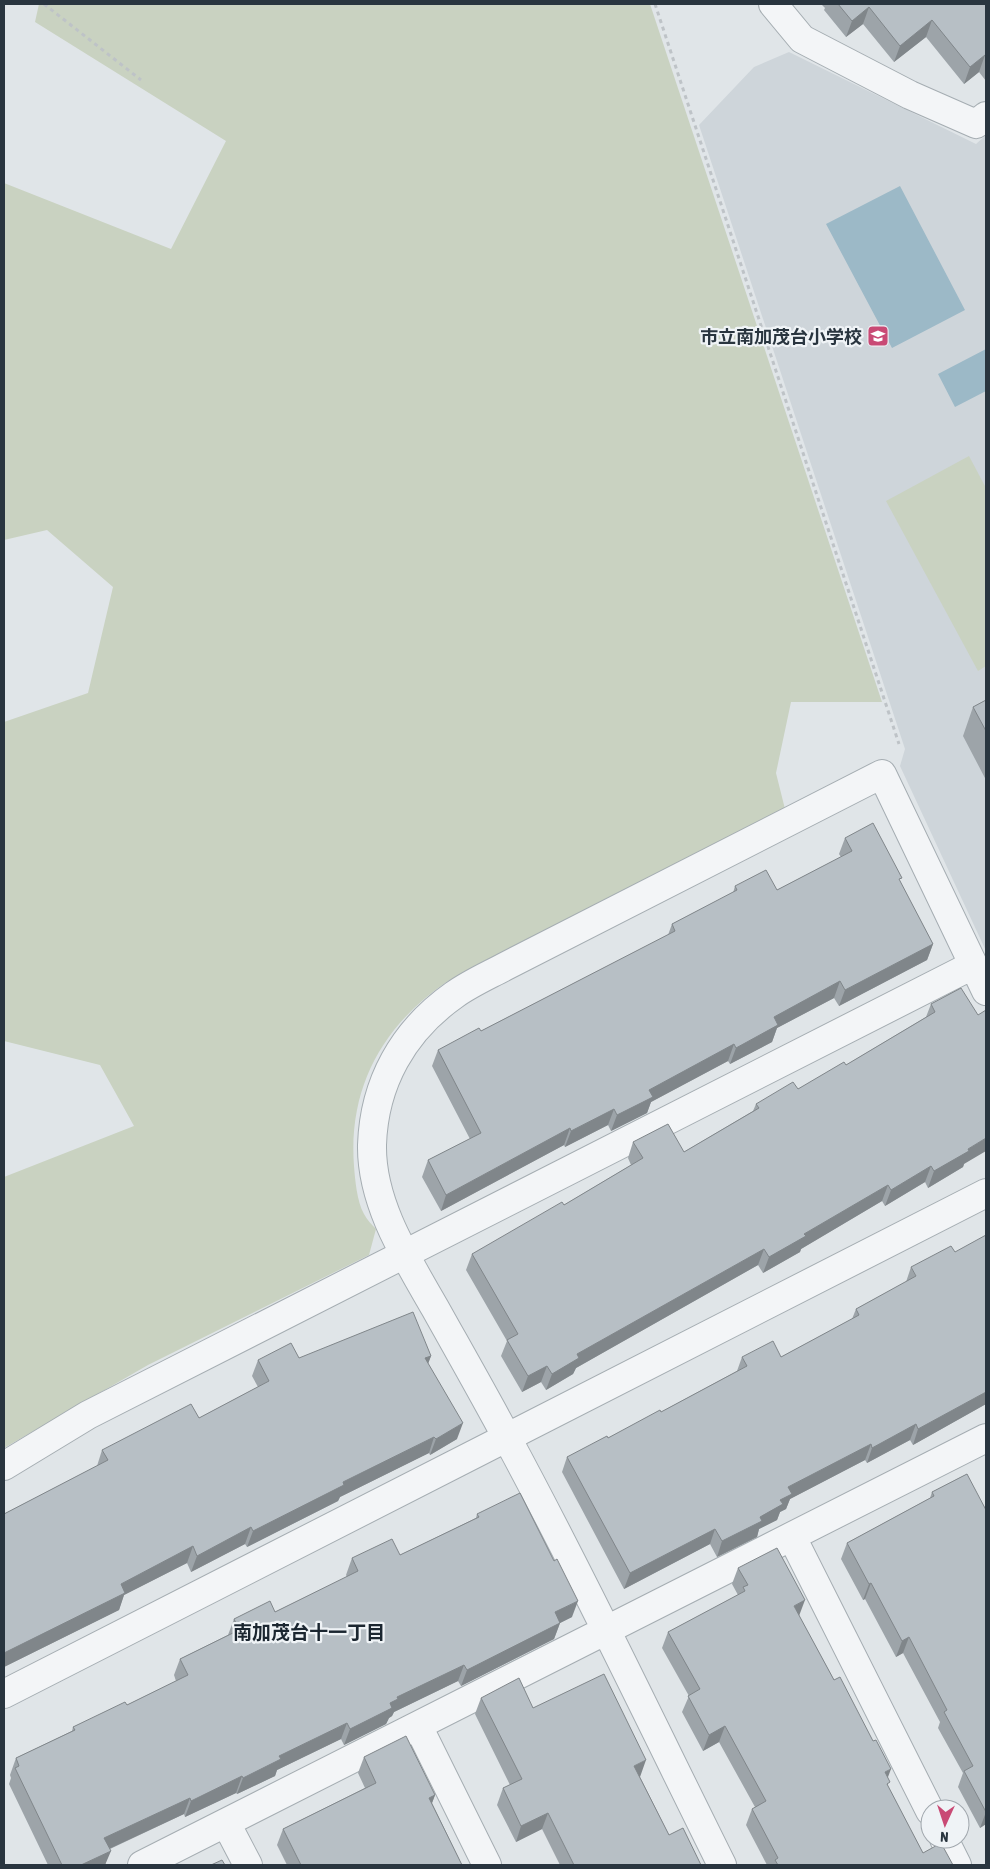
<svg xmlns="http://www.w3.org/2000/svg" width="990" height="1869" viewBox="0 0 990 1869" font-family="'Asap Condensed','Noto Sans JP',sans-serif">
<rect width="100%" height="100%" fill="#e0e5e8"/>
<!-- built -->
<path fill="#ced5da" d="M 789,52 L 976,144 L 986,135 L 986,951 L 900,766 L 905,749 L 699,125 L 754,67 Z"/>
<!-- green -->
<path fill="#c9d2c1" d="M 39,4 L 650,4 L 882,702 L 791,702 L 776,773 L 785,809 L 448,981 C 384,1024 348,1086 354,1166 C 355,1179 357,1202 364,1214 C 367,1220 372,1225 376,1229 L 369,1255 L 148,1365 L 4,1448 L 4,1177 L 134,1126 L 100,1065 L 4,1041 L 4,722 L 88,693 L 113,587 L 47,530 L 4,540 L 4,183 L 171,249 L 226,141 L 35,22 Z
M 969,456 L 986,488 L 986,666 L 978,671 L 886,501 Z"/>
<!-- water -->
<path fill="#9cb9c7" d="M 900,186 L 965,310 L 892,348 L 826,224 Z
M 986,349 L 986,391 L 955,407 L 938,374 Z"/>
<g fill="none" stroke-linecap="round" stroke-linejoin="round">
<!-- street casing -->
<g stroke="#a5adb2" stroke-width="30">
<path id="street" d="M 773,4 L 802,39 L 910,95 L 976,124 L 986,116
M 4,1466 L 88,1415 L 973,965
M 792,1537 L 930,1811
M 4,1694 L 986,1193
M 418,1726 L 487,1865
M 226,1823 L 248,1865
M 944,1839 L 957,1865
M 142,1865 L 986,1438
M 722,1865 C 651,1722 582,1577 506,1436 C 483,1393 459,1351 435,1308 C 407,1259 371,1204 372,1145 C 374,1083 403,1031 454,995 C 469,984 487,976 504,967 L 882,774 L 986,991"/>
</g>
<!-- path -->
<path stroke="#bec3c7" stroke-width="3" stroke-dasharray="4 4" stroke-linecap="butt" d="M 44,4 L 141,80
M 655,4 L 899,744"/>
<!-- street -->
<use href="#street" stroke="#f3f5f7" stroke-width="28"/>
</g>
<!-- wall -->
<path fill="#9da4a9" d="M 821,4 L 986,4 L 986,81 L 979,72 L 964,84 L 926,37 L 894,62 L 863,24 L 846,37 L 824,10 L 825,8 Z
M 986,700 L 986,780 L 963,736 L 973,707 Z
M 845,838 L 900,882 L 933,944 L 927,960 L 839,1006 L 834,998 L 777,1028 L 772,1042 L 730,1064 L 728,1061 L 651,1102 L 647,1113 L 611,1131 L 608,1125 L 565,1147 L 564,1145 L 441,1211 L 422,1177 L 428,1160 L 470,1139 L 432,1066 L 438,1050 L 481,1031 L 668,935 L 672,924 L 733,893 L 735,886 L 777,890 L 841,857 L 839,854 Z
M 961,988 L 964,1164 L 963,1167 L 928,1188 L 925,1182 L 885,1206 L 882,1201 L 801,1249 L 800,1252 L 763,1273 L 758,1265 L 576,1368 L 573,1374 L 546,1390 L 541,1382 L 522,1392 L 501,1356 L 507,1341 L 466,1270 L 472,1254 L 564,1205 L 631,1165 L 628,1158 L 633,1142 L 684,1152 L 753,1111 L 756,1104 L 798,1089 L 846,1065 L 926,1017 L 931,1004 Z
M 911,1267 L 986,1404 L 913,1445 L 910,1440 L 867,1463 L 865,1460 L 790,1499 L 786,1509 L 780,1512 L 777,1520 L 759,1529 L 757,1537 L 717,1557 L 710,1544 L 624,1589 L 562,1472 L 567,1457 L 608,1438 L 661,1412 L 737,1371 L 742,1357 L 781,1357 L 852,1319 L 856,1309 L 906,1282 Z
M 431,1356 L 428,1363 L 457,1439 L 430,1455 L 429,1453 L 340,1497 L 338,1501 L 247,1547 L 245,1544 L 191,1572 L 187,1563 L 124,1595 L 119,1610 L 4,1667 L 4,1514 L 97,1466 L 102,1450 L 199,1418 L 258,1387 L 252,1376 L 258,1360 L 299,1358 Z
M 967,1474 L 986,1824 L 980,1828 L 958,1787 L 963,1773 L 938,1728 L 940,1722 L 903,1653 L 896,1657 L 865,1599 L 863,1600 L 841,1559 L 847,1543 L 930,1498 L 932,1492 Z
M 477,1514 L 572,1617 L 560,1623 L 554,1639 L 461,1686 L 458,1681 L 394,1712 L 392,1716 L 389,1718 L 386,1724 L 344,1745 L 341,1739 L 277,1770 L 275,1776 L 237,1794 L 236,1793 L 185,1817 L 184,1814 L 110,1849 L 105,1865 L 48,1865 L 9,1784 L 11,1778 L 10,1775 L 16,1758 L 72,1731 L 73,1727 L 127,1705 L 176,1681 L 174,1675 L 180,1659 L 228,1635 L 234,1619 L 275,1612 L 347,1577 L 346,1575 L 352,1558 L 400,1555 L 476,1518 Z
M 738,1568 L 799,1616 L 888,1778 L 888,1787 L 923,1853 L 953,1865 L 767,1865 L 746,1825 L 752,1809 L 755,1807 L 719,1742 L 703,1751 L 682,1712 L 689,1696 L 662,1648 L 668,1632 L 738,1595 L 732,1584 Z
M 481,1698 L 533,1708 L 640,1777 L 669,1835 L 701,1865 L 560,1865 L 542,1829 L 516,1842 L 497,1805 L 503,1788 L 510,1785 L 475,1714 Z
M 364,1757 L 435,1795 L 432,1803 L 462,1865 L 287,1865 L 277,1845 L 283,1829 L 365,1788 L 358,1773 Z"/>
<!-- shaded-wall -->
<path fill="#80868a" d="M 869,7 L 863,24 L 846,37 L 852,21 Z
M 932,20 L 926,37 L 894,62 L 900,46 Z
M 985,55 L 979,72 L 964,84 L 970,67 Z
M 933,944 L 927,960 L 839,1006 L 845,990 Z
M 840,981 L 834,998 L 777,1028 L 772,1042 L 730,1064 L 736,1048 L 774,1017 Z
M 734,1044 L 728,1061 L 651,1102 L 647,1113 L 611,1131 L 617,1115 L 649,1090 Z
M 614,1109 L 608,1125 L 565,1147 L 571,1131 Z
M 570,1128 L 564,1145 L 441,1211 L 446,1195 Z
M 986,1138 L 986,1151 L 964,1164 L 963,1167 L 928,1188 L 934,1171 L 968,1149 Z
M 931,1166 L 925,1182 L 885,1206 L 891,1190 Z
M 888,1185 L 882,1201 L 801,1249 L 800,1252 L 763,1273 L 769,1257 L 804,1234 Z
M 764,1249 L 758,1265 L 576,1368 L 573,1374 L 546,1390 L 552,1374 L 577,1354 Z
M 431,1356 L 425,1372 L 425,1358 Z
M 547,1366 L 541,1382 L 522,1392 L 528,1376 Z
M 986,1392 L 986,1404 L 913,1445 L 918,1429 Z
M 463,1423 L 457,1439 L 430,1455 L 436,1439 Z
M 916,1424 L 910,1440 L 867,1463 L 872,1448 Z
M 434,1437 L 429,1453 L 340,1497 L 338,1501 L 247,1547 L 253,1531 L 343,1482 Z
M 871,1444 L 865,1460 L 790,1499 L 786,1509 L 780,1512 L 777,1520 L 759,1529 L 757,1537 L 717,1557 L 722,1541 L 760,1517 L 780,1500 L 788,1487 Z
M 251,1527 L 245,1544 L 191,1572 L 197,1556 Z
M 715,1529 L 710,1544 L 624,1589 L 630,1573 Z
M 193,1546 L 187,1563 L 124,1595 L 119,1610 L 4,1667 L 4,1653 L 121,1584 Z
M 871,1583 L 865,1599 L 863,1600 L 869,1584 Z
M 805,1600 L 799,1616 L 794,1606 Z
M 578,1601 L 572,1617 L 560,1623 L 554,1639 L 461,1686 L 467,1670 L 555,1612 Z
M 909,1637 L 903,1653 L 896,1657 L 902,1641 Z
M 464,1665 L 458,1681 L 394,1712 L 392,1716 L 389,1718 L 386,1724 L 344,1745 L 350,1729 L 390,1703 L 397,1697 Z
M 347,1723 L 341,1739 L 277,1770 L 275,1776 L 237,1794 L 243,1778 L 279,1756 Z
M 725,1726 L 719,1742 L 703,1751 L 709,1735 Z
M 646,1760 L 640,1777 L 628,1782 L 634,1766 Z
M 891,1769 L 885,1785 L 885,1772 Z
M 242,1776 L 236,1793 L 185,1817 L 191,1801 Z
M 435,1795 L 429,1811 L 429,1798 Z
M 190,1798 L 184,1814 L 98,1854 L 104,1838 Z
M 986,1811 L 986,1824 L 980,1828 L 986,1812 Z
M 548,1813 L 542,1829 L 516,1842 L 521,1826 Z
M 111,1851 L 105,1865 L 81,1865 Z"/>
<!-- building -->
<path fill="#b7bfc5" stroke="#80868a" d="M 838,4 L 986,4 L 986,57 L 985,55 L 970,67 L 932,20 L 900,46 L 869,7 L 852,21 Z
M 986,700 L 986,731 L 973,707 Z
M 873,823 L 902,878 L 899,879 L 933,944 L 845,990 L 840,981 L 774,1017 L 778,1025 L 736,1048 L 734,1044 L 649,1090 L 653,1097 L 617,1115 L 614,1109 L 571,1131 L 570,1128 L 446,1195 L 428,1160 L 481,1133 L 438,1050 L 479,1028 L 481,1031 L 675,931 L 672,924 L 737,890 L 735,886 L 766,870 L 777,890 L 852,851 L 845,838 Z
M 961,988 L 978,1015 L 986,1010 L 986,1138 L 968,1149 L 969,1151 L 934,1171 L 931,1166 L 891,1190 L 888,1185 L 804,1234 L 806,1236 L 769,1257 L 764,1249 L 577,1354 L 579,1358 L 552,1374 L 547,1366 L 528,1376 L 507,1340 L 518,1334 L 472,1254 L 562,1202 L 564,1205 L 643,1158 L 633,1142 L 668,1124 L 684,1152 L 759,1108 L 756,1104 L 793,1082 L 798,1089 L 844,1062 L 846,1065 L 935,1012 L 931,1004 Z
M 986,1235 L 986,1392 L 918,1429 L 916,1424 L 872,1448 L 871,1444 L 788,1487 L 792,1494 L 780,1500 L 783,1504 L 760,1517 L 762,1521 L 722,1541 L 715,1529 L 630,1573 L 567,1457 L 607,1436 L 608,1438 L 660,1410 L 661,1412 L 747,1366 L 742,1357 L 773,1341 L 781,1357 L 859,1315 L 856,1309 L 916,1276 L 911,1267 L 951,1246 L 955,1252 Z
M 413,1312 L 431,1356 L 425,1358 L 463,1423 L 436,1439 L 434,1437 L 343,1482 L 344,1485 L 253,1531 L 251,1527 L 197,1556 L 193,1546 L 121,1584 L 125,1593 L 4,1653 L 4,1514 L 108,1460 L 102,1450 L 191,1404 L 199,1418 L 269,1381 L 258,1360 L 291,1343 L 299,1358 Z
M 967,1474 L 986,1510 L 986,1812 L 964,1771 L 973,1766 L 944,1712 L 947,1710 L 909,1637 L 902,1641 L 871,1583 L 869,1584 L 847,1543 L 934,1496 L 932,1492 Z
M 520,1493 L 554,1561 L 557,1559 L 578,1601 L 555,1612 L 560,1623 L 467,1670 L 464,1665 L 397,1697 L 398,1699 L 390,1703 L 392,1708 L 350,1729 L 347,1723 L 279,1756 L 281,1759 L 243,1778 L 242,1776 L 191,1801 L 190,1798 L 104,1838 L 111,1851 L 81,1865 L 62,1865 L 15,1768 L 19,1766 L 16,1758 L 75,1730 L 73,1727 L 125,1702 L 127,1705 L 188,1675 L 180,1659 L 239,1630 L 234,1619 L 270,1601 L 275,1612 L 358,1571 L 352,1558 L 392,1539 L 400,1555 L 479,1517 L 477,1514 Z
M 777,1548 L 805,1600 L 794,1606 L 834,1680 L 840,1677 L 873,1741 L 876,1740 L 891,1769 L 885,1772 L 890,1782 L 887,1784 L 923,1853 L 941,1843 L 953,1865 L 778,1865 L 775,1860 L 778,1858 L 752,1809 L 766,1801 L 725,1726 L 709,1735 L 688,1696 L 700,1689 L 668,1632 L 745,1591 L 743,1587 L 748,1585 L 738,1568 Z
M 604,1674 L 646,1760 L 634,1766 L 669,1835 L 683,1828 L 701,1865 L 574,1865 L 548,1813 L 521,1826 L 503,1788 L 522,1779 L 481,1698 L 519,1678 L 533,1708 Z
M 406,1736 L 435,1795 L 429,1798 L 462,1865 L 301,1865 L 283,1829 L 376,1783 L 364,1757 Z
M 222,1860 L 225,1865 L 211,1865 Z"/>
<!-- icons -->
<defs>
<g id="school-square" transform="scale(1.125)"><rect x="-9" y="-9" width="18" height="18" rx="4" fill="#c94a75" stroke="#eff3f6"/><path d="M0-5L7-2L0 1L-7-2ZM-4 1L0 2.5L4 1V4Q0 6-4 4Z" fill="#fff"/></g>
</defs>
<g fill-rule="evenodd">
<use href="#school-square" x="878" y="336"/>
</g>
<g text-anchor="middle" dominant-baseline="central" stroke-width="4.5" stroke-linejoin="round" paint-order="stroke">
<!-- poi labels -->
<g font-size="18" font-weight="bold" fill="#29353f" stroke="#eff3f6" text-anchor="end">
<text x="862" y="336">市立南加茂台小学校</text>
</g>
<!-- neighbourhood labels -->
<g font-size="19" font-weight="bold" fill="#1b2630" stroke="#eff3f6">
<text x="309" y="1632">南加茂台十一丁目</text>
</g>
</g>
<!-- border -->
<rect width="990" height="1869" fill="none" stroke="#29353f" stroke-width="10"/>
<!-- north arrow -->
<g transform="translate(945 1824) rotate(183)"><circle r="24" fill="#eff3f6" stroke="#a0a7ad"/>
<path d="M0-4L9 19L0 12L-9 19Z" fill="#c94a75"/>
<text y="-8" font-size="14" font-weight="bold" text-anchor="middle" fill="#29353f">N</text>
</g>
</svg>
